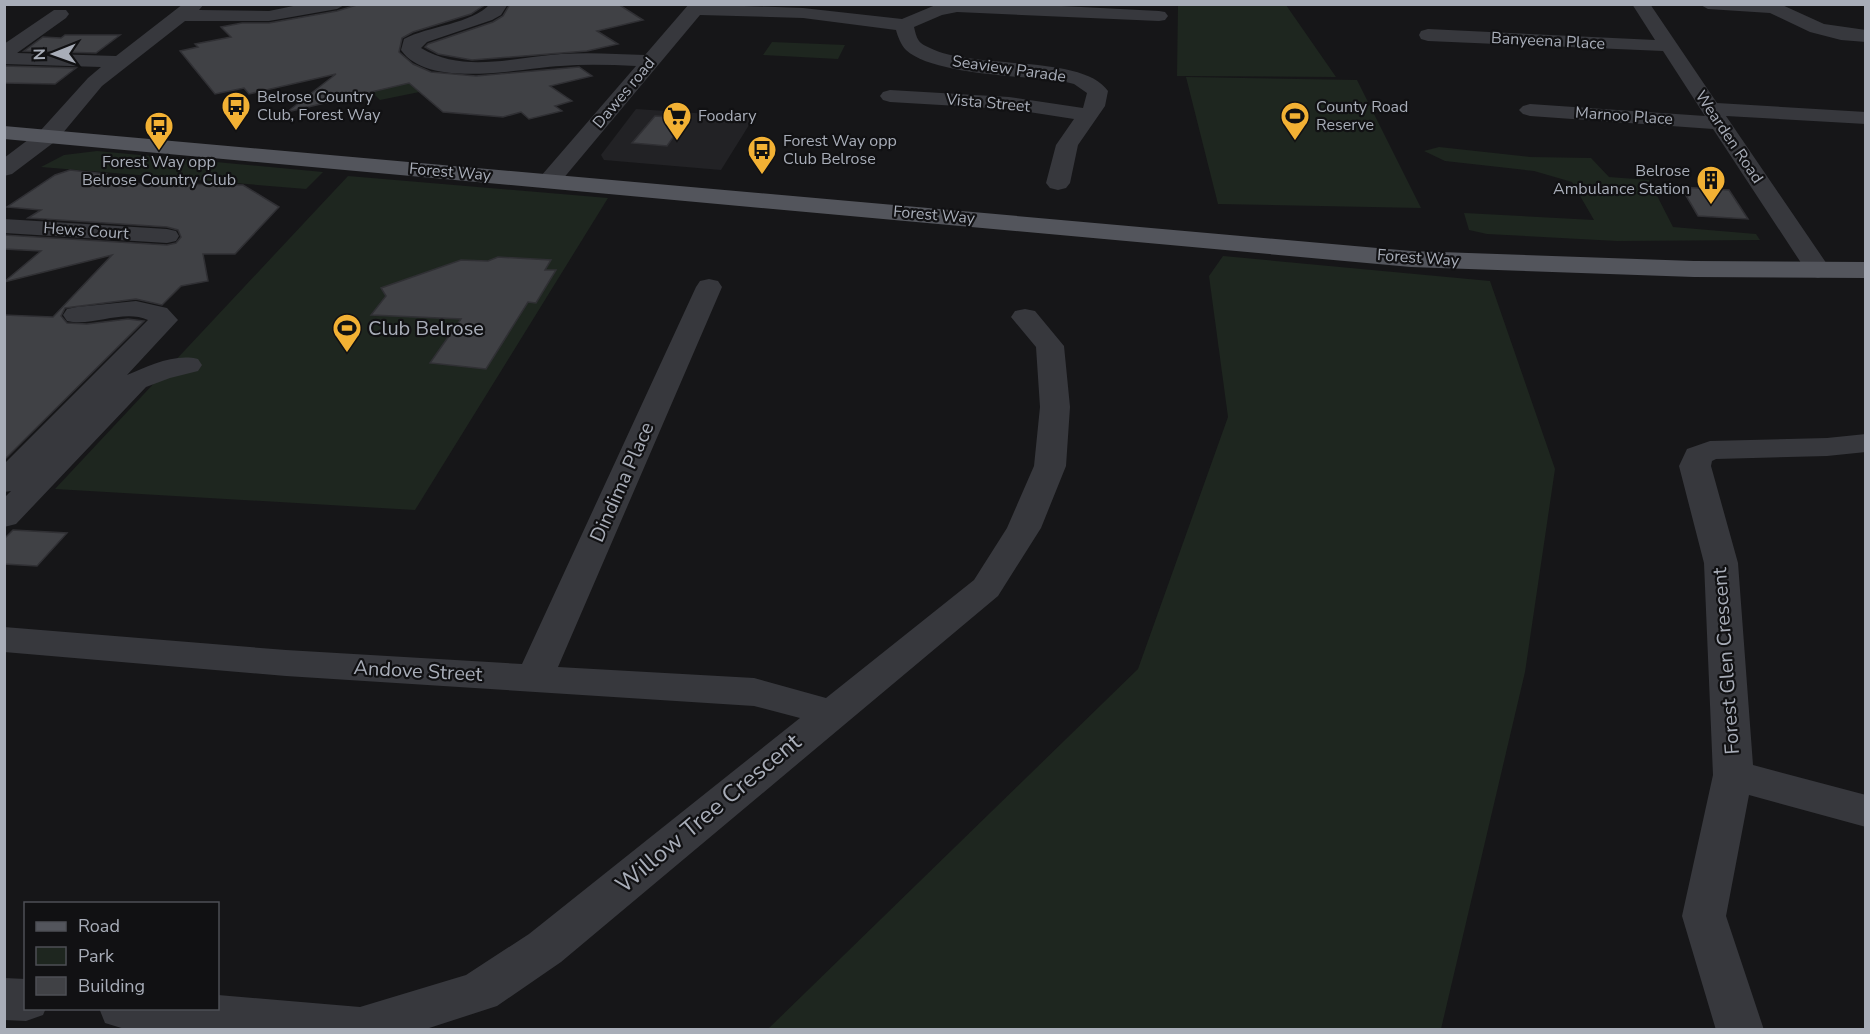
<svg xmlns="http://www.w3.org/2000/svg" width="1870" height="1034" viewBox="0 0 1870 1034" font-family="'Nunito Sans',sans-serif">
<rect width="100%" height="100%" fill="#161618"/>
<!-- built -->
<path fill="#222225" d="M 636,109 L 754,117 L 721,170 L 604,160 L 601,155 Z"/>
<!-- green -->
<path fill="#1e261f" d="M 1286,5 L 1336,77 L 1177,76 L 1178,5 Z
M 772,42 L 845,45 L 838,59 L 763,55 Z
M 431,74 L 444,87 L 380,100 L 368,88 Z
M 1186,77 L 1357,80 L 1421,208 L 1218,204 Z
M 1439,147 L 1530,157 L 1591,158 L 1609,177 L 1649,180 L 1673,227 L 1756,234 L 1760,240 L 1617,241 L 1487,234 L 1469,230 L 1464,213 L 1594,220 L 1572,182 L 1534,171 L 1445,161 L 1424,151 Z
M 97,151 L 323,172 L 306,189 L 41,167 L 64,155 Z
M 348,176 L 608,198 L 415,510 L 55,489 Z
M 1223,256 L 1490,281 L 1555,469 L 1525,672 L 1441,1029 L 768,1029 L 1138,669 L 1228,417 L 1209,276 Z"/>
<!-- building -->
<path fill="#404145" stroke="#303034" stroke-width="1.5" d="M 360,4 L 486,4 L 471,14 L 413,32 L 402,38 L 399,52 L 413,64 L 431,72 L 476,76 L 579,67 L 592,76 L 550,86 L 572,101 L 555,106 L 562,111 L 529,119 L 521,112 L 503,117 L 443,112 L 409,83 L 287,112 L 336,74 L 249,94 L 244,88 L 215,94 L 180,51 L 198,47 L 195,44 L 231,37 L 221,27 L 242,23 L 269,23 L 337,11 Z
M 510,4 L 618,4 L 643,20 L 597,31 L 618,44 L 587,51 L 472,60 L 438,54 L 425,47 L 428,44 L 493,22 L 503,16 Z
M 65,35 L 120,35 L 96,53 L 24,51 L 43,37 L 61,38 Z
M 4,66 L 76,68 L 55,84 L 4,83 Z
M 655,116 L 687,118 L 667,146 L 632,143 Z
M 70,170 L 106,174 L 91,183 L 243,185 L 279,207 L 235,254 L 203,254 L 208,281 L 181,286 L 162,305 L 136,299 L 65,308 L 61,316 L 67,323 L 87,324 L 128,319 L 144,321 L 4,460 L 4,315 L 53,317 L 112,255 L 4,282 L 41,251 L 4,249 L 4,235 L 167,245 L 176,243 L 181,237 L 178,230 L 167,227 L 28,218 L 41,210 L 7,207 L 55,175 Z
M 1681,187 L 1729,190 L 1748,219 L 1698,216 Z
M 498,257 L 551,260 L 545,270 L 556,270 L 536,303 L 528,302 L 486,369 L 430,363 L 461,319 L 371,315 L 386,296 L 381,288 L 461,260 L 488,261 Z
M 13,530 L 67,533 L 37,566 L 4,564 L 4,539 Z"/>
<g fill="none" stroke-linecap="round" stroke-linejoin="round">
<!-- minor -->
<path fill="#37383d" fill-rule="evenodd" d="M 183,4 L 204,4 L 199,10 L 269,11 L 303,4 L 346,4 L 337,9 L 269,21 L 185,21 L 102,86 L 57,140 L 12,174 L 4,176 L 4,158 L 41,130 L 88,78 L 101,67 L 4,64 L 4,44 L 54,10 L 66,10 L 69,14 L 66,18 L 17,53 L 116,56 Z
M 490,4 L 508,4 L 501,15 L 492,20 L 427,42 L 421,48 C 464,74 514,57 561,54 C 589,52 617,54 645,55 L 689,4 L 803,8 L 902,19 L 938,4 L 1023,4 L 1159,11 L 1165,12 L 1168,16 L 1165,20 L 1159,21 L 957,12 L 942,15 L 914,27 C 915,31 916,37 919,41 C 921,44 926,46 930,48 C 973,70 1083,54 1108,91 L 1105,106 L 1078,145 L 1070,183 L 1066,188 L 1058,190 L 1050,188 L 1046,183 L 1056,145 L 1074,119 L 1009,109 L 890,102 L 883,100 L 880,96 L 883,92 L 890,90 L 1009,97 L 1083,108 L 1087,93 L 1074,84 L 1062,81 C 1025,76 933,75 906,50 C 901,45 898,37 896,30 L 803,18 L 700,15 L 557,186 L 549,188 L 541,186 L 537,181 L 541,176 L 636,66 C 611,65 586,64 561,66 C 521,68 429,90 401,50 L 404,39 C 428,26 472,24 490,4 Z
M 1632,4 L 1650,4 L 1717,103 L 1866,112 L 1866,124 L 1726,116 L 1831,270 L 1827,275 L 1818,278 L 1809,275 L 1713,129 L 1530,116 L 1523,114 L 1519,110 L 1523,106 L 1530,104 L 1705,116 L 1663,51 L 1428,41 L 1421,39 L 1419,35 L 1421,31 L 1428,29 L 1655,40 Z
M 1699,4 L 1780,4 L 1824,24 L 1866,30 L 1866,42 L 1841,40 L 1810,32 L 1770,13 L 1708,9 Z
M 4,219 L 167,229 L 176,231 L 179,236 L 176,241 L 167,243 L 4,233 Z
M 709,279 L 718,281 L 722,287 L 558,667 L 754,678 L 826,698 L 974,580 L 1007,528 L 1034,466 L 1040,407 L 1036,347 L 1011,317 L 1015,311 L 1025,309 L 1035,311 L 1064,346 L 1070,407 L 1066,466 L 1041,528 L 998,596 L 561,962 L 497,1006 L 423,1030 L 128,1030 L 105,1023 L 99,1008 L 218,1008 L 218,995 L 360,1007 L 466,975 L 529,934 L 800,718 L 754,706 L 286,676 L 4,652 L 4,627 L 286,650 L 522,664 L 696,287 L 700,281 Z
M 136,301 L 167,308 L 178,320 L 127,375 C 148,366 175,353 198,359 L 202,365 L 198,371 L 170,378 L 146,387 L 16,524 L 4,527 L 4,498 L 11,491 L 4,492 L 4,464 L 148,320 C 123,309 93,327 67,321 L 63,315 L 67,309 L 77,307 Z
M 1866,434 L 1866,452 L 1827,456 L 1716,459 L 1712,461 L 1711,466 L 1738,563 L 1753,765 L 1866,795 L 1866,827 L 1749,795 L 1726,916 L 1764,1030 L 1716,1030 L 1682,916 L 1713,775 L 1704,563 L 1679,466 L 1687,449 L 1710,441 L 1827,438 Z
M 4,978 L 26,979 L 26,1008 L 46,1008 L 43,1015 L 26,1021 L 4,1020 Z"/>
<!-- major -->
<path fill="#53555c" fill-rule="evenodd" d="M 4,126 L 1411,251 L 1694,261 L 1866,262 L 1866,278 L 1694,277 L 1411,267 L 4,139 Z"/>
</g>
<!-- icons -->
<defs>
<g id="bus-pin" transform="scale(1.5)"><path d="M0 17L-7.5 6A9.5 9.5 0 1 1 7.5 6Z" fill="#f2b134" stroke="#111113"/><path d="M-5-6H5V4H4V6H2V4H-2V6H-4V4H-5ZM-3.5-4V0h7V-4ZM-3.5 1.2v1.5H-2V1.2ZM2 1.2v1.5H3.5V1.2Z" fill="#111"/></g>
<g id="supermarket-pin" transform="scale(1.5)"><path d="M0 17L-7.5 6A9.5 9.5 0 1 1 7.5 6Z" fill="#f2b134" stroke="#111113"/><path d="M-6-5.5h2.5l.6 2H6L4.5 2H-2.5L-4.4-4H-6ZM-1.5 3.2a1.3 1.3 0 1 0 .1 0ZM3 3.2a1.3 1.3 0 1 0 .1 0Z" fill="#111"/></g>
<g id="stadium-pin" transform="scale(1.5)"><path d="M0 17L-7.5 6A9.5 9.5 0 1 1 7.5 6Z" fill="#f2b134" stroke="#111113"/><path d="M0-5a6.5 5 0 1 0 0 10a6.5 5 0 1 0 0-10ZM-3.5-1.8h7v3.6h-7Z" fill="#111"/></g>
<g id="building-pin" transform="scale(1.5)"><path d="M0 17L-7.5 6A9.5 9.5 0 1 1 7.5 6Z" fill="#f2b134" stroke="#111113"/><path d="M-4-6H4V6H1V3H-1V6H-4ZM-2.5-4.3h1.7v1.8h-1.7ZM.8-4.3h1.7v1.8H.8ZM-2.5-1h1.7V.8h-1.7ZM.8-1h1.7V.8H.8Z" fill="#111"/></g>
</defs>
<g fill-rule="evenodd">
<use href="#bus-pin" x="236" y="106"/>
<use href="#supermarket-pin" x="677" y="116"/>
<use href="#stadium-pin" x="1295" y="116"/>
<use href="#bus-pin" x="159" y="126"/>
<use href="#bus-pin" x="762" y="150"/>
<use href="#building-pin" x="1711" y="180"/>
<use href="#stadium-pin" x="347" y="328"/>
</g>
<g text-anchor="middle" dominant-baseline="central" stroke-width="4.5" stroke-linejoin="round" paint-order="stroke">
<!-- far-street labels -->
<g font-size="16" fill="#a8adb8" stroke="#111113">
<text transform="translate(1548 41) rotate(3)">Banyeena Place</text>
<text transform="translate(1009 69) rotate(8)">Seaview Parade</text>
<text transform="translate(624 93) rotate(-50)">Dawes road</text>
<text transform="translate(988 103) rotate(5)">Vista Street</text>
<text transform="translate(1624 116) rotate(4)">Marnoo Place</text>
<text transform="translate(1729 137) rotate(56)">Wearden Road</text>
<text transform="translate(450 172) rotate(5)">Forest Way</text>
<text transform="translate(934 215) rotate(5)">Forest Way</text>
<text transform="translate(86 231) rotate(4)">Hews Court</text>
<text transform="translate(1418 258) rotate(4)">Forest Way</text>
</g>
<!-- far-poi labels -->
<g font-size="16" fill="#a8adb8" stroke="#111113" text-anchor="start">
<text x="257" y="97">Belrose Country<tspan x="257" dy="18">Club, Forest Way</tspan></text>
<text x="1316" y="107">County Road<tspan x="1316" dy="18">Reserve</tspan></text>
<text x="698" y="116">Foodary</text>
<text x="783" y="141">Forest Way opp<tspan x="783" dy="18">Club Belrose</tspan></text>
<text x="159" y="162" text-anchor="middle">Forest Way opp<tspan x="159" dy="18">Belrose Country Club</tspan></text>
<text x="1690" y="171" text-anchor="end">Belrose<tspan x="1690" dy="18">Ambulance Station</tspan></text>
</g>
<!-- poi labels -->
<g font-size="20" fill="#a8adb8" stroke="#111113" text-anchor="start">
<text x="368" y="328">Club Belrose</text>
</g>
<!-- street labels -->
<g font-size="20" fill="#a8adb8" stroke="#111113">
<text transform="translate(622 482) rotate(-66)">Dindima Place</text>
<text transform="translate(1726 661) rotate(-94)">Forest Glen Crescent</text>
<text transform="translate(418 671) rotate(3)">Andove Street</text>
</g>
<!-- near-street labels -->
<g font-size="24" fill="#a8adb8" stroke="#111113">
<text transform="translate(708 813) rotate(-40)">Willow Tree Crescent</text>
</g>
</g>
<!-- border -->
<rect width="1870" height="1034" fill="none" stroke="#a8adb8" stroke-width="12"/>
<!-- legend -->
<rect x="24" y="902" width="195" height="108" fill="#111113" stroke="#4d4f55" stroke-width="1.5"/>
<rect x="36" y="922" width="30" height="9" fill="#53555c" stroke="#4d4f55" stroke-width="1.5"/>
<text x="78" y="932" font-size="18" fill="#a8adb8">Road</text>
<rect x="36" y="947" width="30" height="18" fill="#1e261f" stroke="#4d4f55" stroke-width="1.5"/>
<text x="78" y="962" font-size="18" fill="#a8adb8">Park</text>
<rect x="36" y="977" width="30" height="18" fill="#404145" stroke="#4d4f55" stroke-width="1.5"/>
<text x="78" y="992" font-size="18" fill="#a8adb8">Building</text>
<!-- north arrow -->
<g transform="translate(54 54) rotate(269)" stroke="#111113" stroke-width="4.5" paint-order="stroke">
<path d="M0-4.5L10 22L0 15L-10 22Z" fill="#a8adb8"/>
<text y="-9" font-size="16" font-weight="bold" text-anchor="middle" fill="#a8adb8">N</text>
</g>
</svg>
